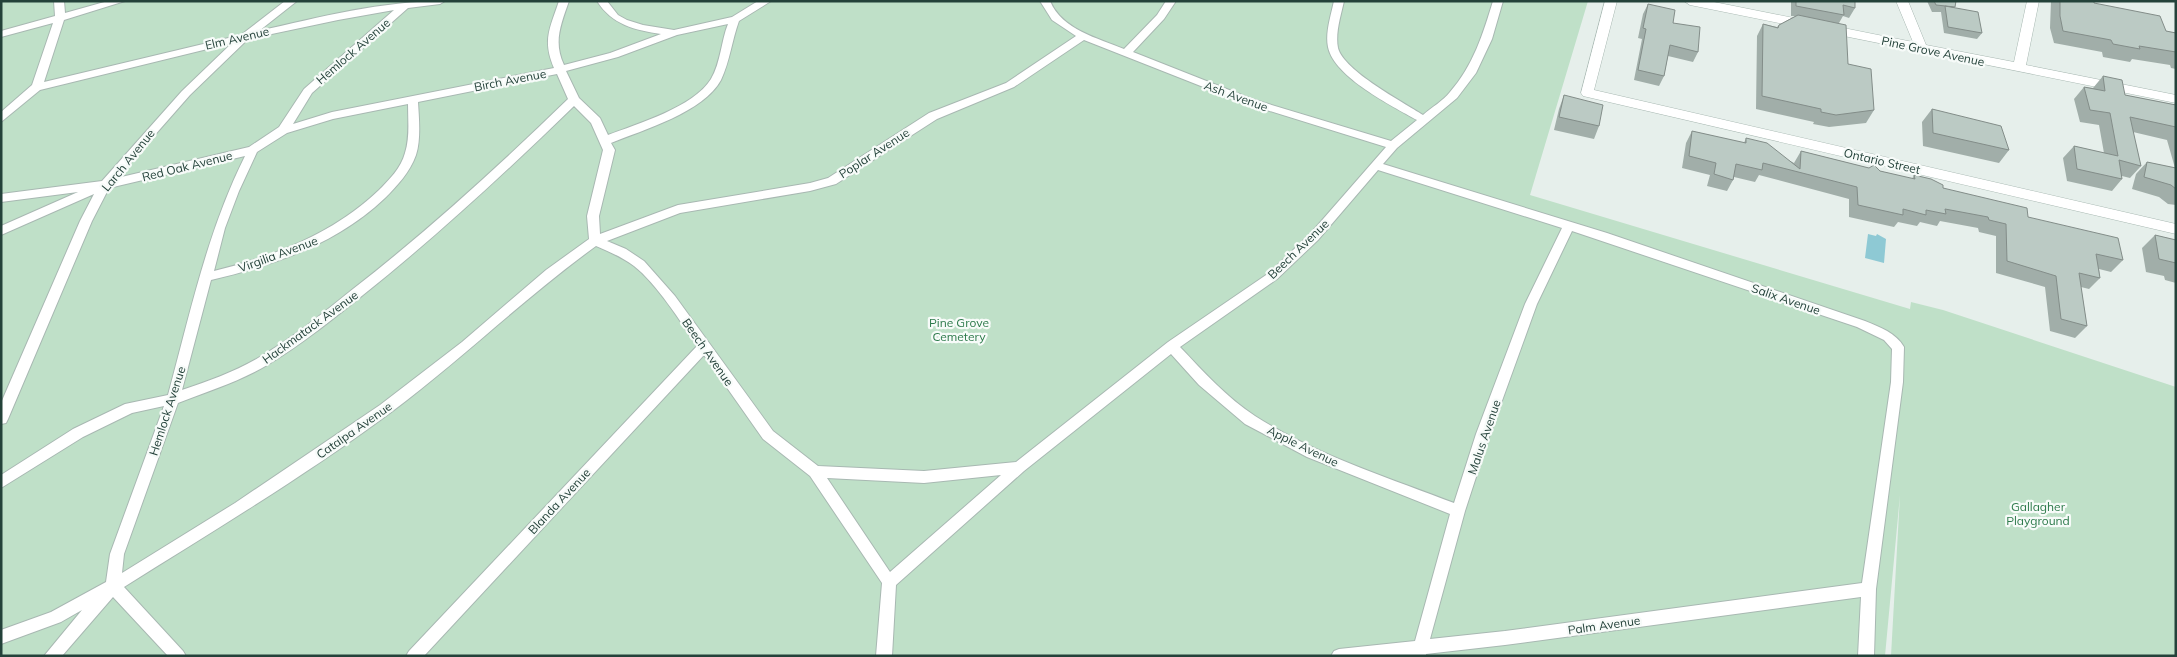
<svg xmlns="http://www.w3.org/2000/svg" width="2177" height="657" viewBox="0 0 2177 657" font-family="Mulish,sans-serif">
<rect width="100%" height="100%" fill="#e6efeb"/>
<!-- green -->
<path fill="#bfe0c8" d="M 1,1 L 1588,1 L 1530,195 L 1910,309 L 1911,302 L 1943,310 L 2176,387 L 2176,656 L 1891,656 L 1900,495 L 1885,656 L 1,656 Z"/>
<!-- water -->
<path fill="#8ec9d4" d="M 1868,234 L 1876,236 L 1877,234 L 1886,239 L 1884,263 L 1865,258 Z"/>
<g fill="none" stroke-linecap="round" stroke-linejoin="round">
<!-- lane casing -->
<g stroke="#a8b8b2" stroke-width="2">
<path id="lane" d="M 54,1 L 64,1 L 65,13 L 108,1 L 125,1 L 64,20 L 44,82 L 241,35 L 285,1 L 297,1 L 259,31 C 320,17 382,1 445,1 L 440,4 L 408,8 L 312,93 L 293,124 L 332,112 L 554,68 C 542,40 550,28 559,1 L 569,1 C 561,24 553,42 564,65 L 610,53 L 661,34 C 635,30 612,25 597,1 L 607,1 L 618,15 L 627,20 L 643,25 L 674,30 L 732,17 L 758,1 L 771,1 L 739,21 C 732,40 730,61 721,80 C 704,112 643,130 611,143 L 615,150 L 599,216 L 600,234 L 678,205 L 810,183 L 828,178 L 929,113 L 1006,83 L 1076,36 L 1052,20 L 1040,1 L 1050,1 C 1062,30 1098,38 1124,49 L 1157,15 L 1166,1 L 1176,1 L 1164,19 L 1133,52 L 1252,99 L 1391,141 L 1417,120 C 1392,106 1334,77 1328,47 C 1325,33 1331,15 1334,1 L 1344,1 C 1341,15 1335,33 1338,48 C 1344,71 1403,102 1423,115 C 1432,107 1443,101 1450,92 C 1473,66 1483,34 1493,1 L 1503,1 L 1492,39 L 1476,73 L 1457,98 L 1397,148 L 1383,164 L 1607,233 L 1865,321 C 1880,327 1896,333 1904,347 L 1903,382 L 1876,589 L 1874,656 L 1858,656 L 1861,597 L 1505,645 L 1426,654 L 1426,656 L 1331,656 L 1334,651 L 1339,649 L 1415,641 L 1450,514 L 1307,457 L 1245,424 L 1199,385 L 1171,354 L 1024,471 L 896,585 L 892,656 L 876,656 L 882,583 L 810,476 L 763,439 L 704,355 L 424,656 L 406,656 L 409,651 L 697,346 C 681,322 656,283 634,266 C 622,257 610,252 596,246 C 524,298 461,360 390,413 C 305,476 213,531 124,587 L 183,651 L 186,656 L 168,656 L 113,597 L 62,656 L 44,656 L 82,610 L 61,622 L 1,644 L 1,630 L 51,612 L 106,582 L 110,554 L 164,406 L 132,413 L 83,437 L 1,488 L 1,475 L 73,429 L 125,404 L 168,395 C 190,314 207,232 245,156 L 109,188 L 92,221 L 8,419 L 6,423 L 1,424 L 1,403 L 80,221 L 94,194 L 1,235 L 1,226 L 78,192 L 1,202 L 1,194 L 102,181 L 182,91 L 232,43 L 40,90 L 1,122 L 1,112 L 32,85 L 53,23 L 1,37 L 1,31 L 55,16 ZM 394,10 L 304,89 L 279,127 L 249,147 L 117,178 L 190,95 L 248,39 L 338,20 ZM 728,24 C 721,41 721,62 711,79 C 694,107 637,124 608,135 L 600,118 L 579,98 L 566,71 L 618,57 L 677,35 ZM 1084,40 L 1244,103 L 1386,147 L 1310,234 L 1269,273 L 1168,342 L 1016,462 L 924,471 L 818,466 L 773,431 L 675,296 L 644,261 L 626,249 L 607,241 L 680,213 L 810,191 L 836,184 L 937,119 L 1014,87 ZM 557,74 L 568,99 C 499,166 429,230 353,289 C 323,313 292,339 258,358 C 234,372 208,381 182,390 L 211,280 C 274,265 337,244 385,198 C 397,186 410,172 416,155 C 421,139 419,119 418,102 ZM 408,104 C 408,120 410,138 405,153 C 401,168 389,180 379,190 C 333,234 275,256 214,271 L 225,228 L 239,191 L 257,152 L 287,133 L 333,119 ZM 574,106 L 591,123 L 603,150 L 587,216 L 589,239 L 546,270 L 462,342 L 380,405 L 235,503 L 122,573 L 124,554 L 178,403 C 209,391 241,381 269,364 C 302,344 333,319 363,295 C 437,236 506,172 574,106 ZM 1378,170 L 1562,228 L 1525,304 L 1476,434 L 1454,503 C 1387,477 1316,455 1255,416 C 1227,398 1203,371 1180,347 L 1277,279 L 1318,240 ZM 1572,231 L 1857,327 L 1884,340 L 1892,349 L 1891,382 L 1862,583 L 1505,631 L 1430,639 L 1465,511 L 1490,434 L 1537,304 ZM 1001,475 L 890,572 L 827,478 L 924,483 Z"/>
</g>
<!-- street casing -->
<g stroke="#a8b8b2" stroke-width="1">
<path id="street" d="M 1605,1 L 1617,1 L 1594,90 L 2176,224 L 2176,234 L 1583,96 L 1581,93 Z
M 1684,1 L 1709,1 L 1913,42 L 1896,1 L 1908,1 L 1926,45 L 2014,62 L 2027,1 L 2039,1 L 2026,65 L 2176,95 L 2176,103 L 1690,5 Z"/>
</g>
<!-- lane -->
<use href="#lane" fill="#fff" fill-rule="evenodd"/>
<!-- street -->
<use href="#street" fill="#fff" fill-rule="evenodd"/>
</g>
<!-- wall -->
<path fill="#a1aea9" d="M 1791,1 L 1855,1 L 1855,8 L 1849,18 L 1843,16 L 1839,23 L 1848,64 L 1874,110 L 1866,123 L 1829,127 L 1813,124 L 1814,122 L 1756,109 L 1757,36 L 1763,24 L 1777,27 L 1779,25 L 1795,16 L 1791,16 Z
M 1927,1 L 1956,1 L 1954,8 L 1982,33 L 1977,39 L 1944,33 L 1941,12 L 1932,12 Z
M 2051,1 L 2094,1 L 2094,3 L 2166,31 L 2176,33 L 2176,69 L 2171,68 L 2170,65 L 2132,59 L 2130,62 L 2103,57 L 2102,52 L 2054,43 L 2050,28 Z
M 1648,4 L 1673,23 L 1698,52 L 1693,62 L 1668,56 L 1664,76 L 1659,86 L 1634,80 L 1642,39 L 1638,38 L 1643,14 Z
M 2103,76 L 2125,95 L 2176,105 L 2176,205 L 2168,204 L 2159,197 L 2132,189 L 2136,174 L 2147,162 L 2175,168 L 2167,140 L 2133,132 L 2141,166 L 2130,178 L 2122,176 L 2122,179 L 2112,191 L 2067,181 L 2063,158 L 2074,146 L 2104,153 L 2099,125 L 2080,122 L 2074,99 L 2084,87 L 2093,88 Z
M 1564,95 L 1599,126 L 1594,139 L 1554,130 L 1559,109 Z
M 1932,109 L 2009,150 L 1999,163 L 1923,146 L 1922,122 Z
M 1692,131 L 1744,143 L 1746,138 L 1794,163 L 1801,151 L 1912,179 L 1914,175 L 1943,188 L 2028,217 L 2123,260 L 2111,272 L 2099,269 L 2100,278 L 2089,289 L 2081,287 L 2087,326 L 2075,338 L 2050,331 L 2045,287 L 1996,273 L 1996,236 L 1979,232 L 1978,228 L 1940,221 L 1937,226 L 1920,222 L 1917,226 L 1898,222 L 1894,227 L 1849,217 L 1849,199 L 1759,175 L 1755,182 L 1734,177 L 1733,180 L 1727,191 L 1707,186 L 1710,175 L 1682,168 L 1686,143 Z
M 2155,235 L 2176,240 L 2176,283 L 2165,280 L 2164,276 L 2146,272 L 2142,248 Z"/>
<!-- building -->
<path fill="#bbcac4" stroke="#838d89" d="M 1796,1 L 1855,1 L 1855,8 L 1843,5 L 1844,15 L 1796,6 Z
M 1934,1 L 1956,1 L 1955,7 L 1936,5 Z
M 2060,1 L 2094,1 L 2094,3 L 2160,16 L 2166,31 L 2176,33 L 2176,52 L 2139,46 L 2140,49 L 2113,44 L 2111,40 L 2063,31 L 2060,16 Z
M 1648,4 L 1675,10 L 1673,23 L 1700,27 L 1698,52 L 1670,45 L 1664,76 L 1638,70 L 1646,29 L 1643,28 Z
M 1945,6 L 1978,12 L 1982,33 L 1948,27 Z
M 1798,15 L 1846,25 L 1848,64 L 1871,69 L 1874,110 L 1836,115 L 1821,112 L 1821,109 L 1762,96 L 1763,24 L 1778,28 L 1779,25 Z
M 2103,76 L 2122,80 L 2125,95 L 2176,105 L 2176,127 L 2130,117 L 2141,166 L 2119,160 L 2122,179 L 2077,169 L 2074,146 L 2118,156 L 2110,113 L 2090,110 L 2084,87 L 2105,91 Z
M 1564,95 L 1603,105 L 1599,126 L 1559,117 Z
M 1932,109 L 2001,126 L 2009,150 L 1933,133 Z
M 1692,131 L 1746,143 L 1746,138 L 1767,143 L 1800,169 L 1801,151 L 1869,168 L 1874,165 L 1880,171 L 1915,179 L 1914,175 L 1931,179 L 1943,185 L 1943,188 L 2027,208 L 2028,217 L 2118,238 L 2123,260 L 2096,254 L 2100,278 L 2079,273 L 2087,326 L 2061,319 L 2056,276 L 2007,261 L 2006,224 L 1989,220 L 1988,217 L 1945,209 L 1946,214 L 1926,210 L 1926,215 L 1903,209 L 1903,215 L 1858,205 L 1857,187 L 1763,163 L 1762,170 L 1736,164 L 1733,180 L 1714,174 L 1716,163 L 1689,156 Z
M 2147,162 L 2176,168 L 2176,189 L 2171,185 L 2144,177 Z
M 2155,235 L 2176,240 L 2176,263 L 2159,259 Z"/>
<g text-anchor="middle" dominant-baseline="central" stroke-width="4.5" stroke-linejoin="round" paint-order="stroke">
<!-- street labels -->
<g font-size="12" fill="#24423a" stroke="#f7fbf9">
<text transform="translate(237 38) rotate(-13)">Elm Avenue</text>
<text transform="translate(353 51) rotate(-41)">Hemlock Avenue</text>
<text transform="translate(1933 51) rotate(12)">Pine Grove Avenue</text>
<text transform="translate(510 80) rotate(-11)">Birch Avenue</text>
<text transform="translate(1236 96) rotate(20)">Ash Avenue</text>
<text transform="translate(874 153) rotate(-33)">Poplar Avenue</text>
<text transform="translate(128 160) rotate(-51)">Larch Avenue</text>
<text transform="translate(1882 161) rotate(13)">Ontario Street</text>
<text transform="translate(187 166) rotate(-14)">Red Oak Avenue</text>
<text transform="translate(1298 249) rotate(-44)">Beech Avenue</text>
<text transform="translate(278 254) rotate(-20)">Virgilia Avenue</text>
<text transform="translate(1786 299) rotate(19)">Salix Avenue</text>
<text transform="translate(310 327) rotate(-36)">Hackmatack Avenue</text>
<text transform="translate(708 352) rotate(55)">Beech Avenue</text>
<text transform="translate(167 411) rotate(-72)">Hemlock Avenue</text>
<text transform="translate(354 430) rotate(-35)">Catalpa Avenue</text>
<text transform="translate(1484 437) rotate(-71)">Malus Avenue</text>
<text transform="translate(1303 446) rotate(26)">Apple Avenue</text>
<text transform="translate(559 501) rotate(-47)">Blanda Avenue</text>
<text transform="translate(1604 625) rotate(-8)">Palm Avenue</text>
</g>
<!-- park labels -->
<g font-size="12" fill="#2d7a4b" stroke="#f7fbf9">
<text x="959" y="322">Pine Grove<tspan x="959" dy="14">Cemetery</tspan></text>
<text x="2038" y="506">Gallagher<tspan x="2038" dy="14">Playground</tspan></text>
</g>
</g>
<!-- border -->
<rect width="2177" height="657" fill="none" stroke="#24423a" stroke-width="5"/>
</svg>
